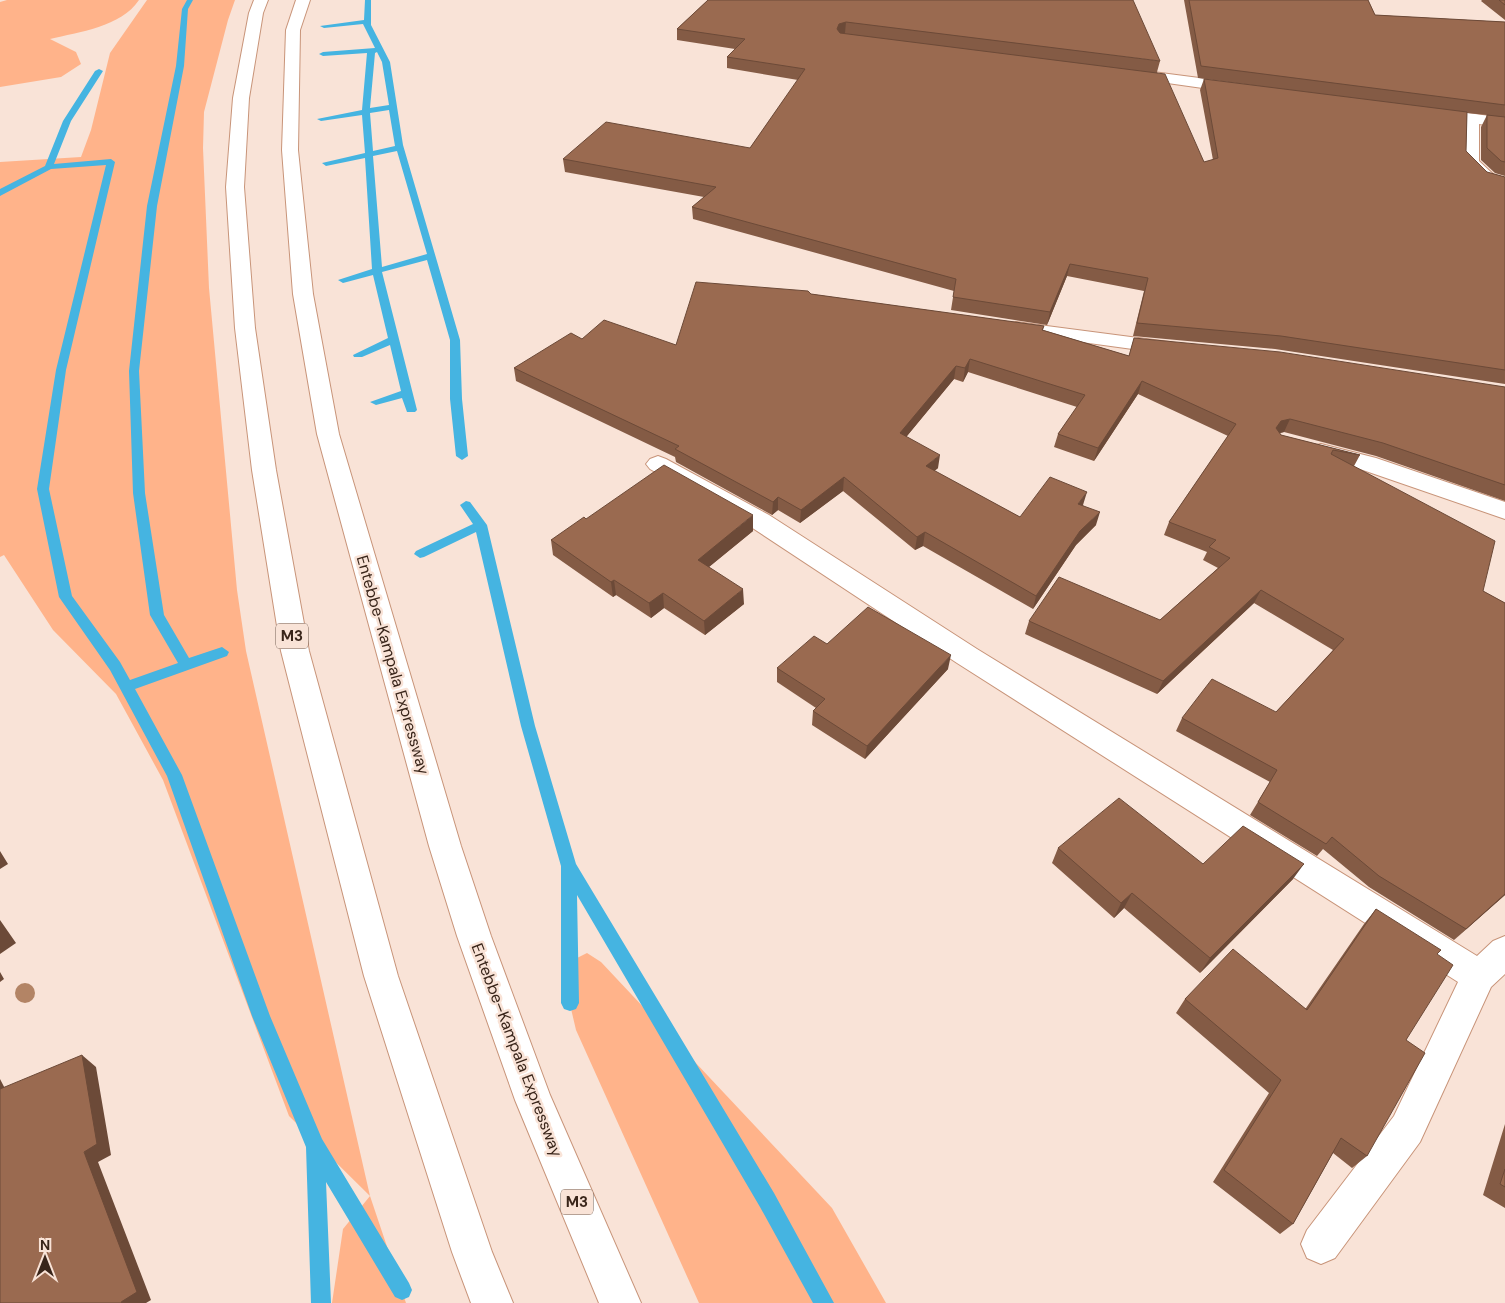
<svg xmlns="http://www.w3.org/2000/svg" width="1505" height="1303" viewBox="0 0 1505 1303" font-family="'DM Sans',sans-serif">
<rect width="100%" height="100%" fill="#f9e3d7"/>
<!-- green -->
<path fill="#ffb38a" d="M 7,0 L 139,0 C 121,27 79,32 50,39 L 76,52 L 81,64 L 61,77 L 0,87 L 0,2 Z
M 147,0 L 235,0 L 228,20 L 204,112 L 203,148 L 209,288 L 237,590 L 246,651 L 370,1196 L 406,1303 L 332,1303 L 343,1229 L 370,1196 L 289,1116 L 163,780 L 116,694 L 53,630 L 4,555 L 0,557 L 0,162 L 81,157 L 91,130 L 110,53 Z
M 587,953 L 601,962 L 832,1208 L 886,1303 L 699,1303 L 576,1030 L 561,966 Z"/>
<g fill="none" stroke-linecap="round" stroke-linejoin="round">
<!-- stream -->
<path fill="#45b4e1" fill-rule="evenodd" d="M 187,0 L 193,0 L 188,9 L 184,66 L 157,206 L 139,371 L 145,493 L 164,615 L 189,658 L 222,647 L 229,652 L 227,656 L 135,689 L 182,775 L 270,1016 L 322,1139 L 409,1283 L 412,1290 L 409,1297 L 402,1300 L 395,1297 L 326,1182 L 331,1303 L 311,1303 L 306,1147 L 252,1016 L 167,776 L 110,670 L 59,597 L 37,489 L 56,370 L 106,165 L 51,169 L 0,196 L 0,189 L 45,166 L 63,121 L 95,71 L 99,69 L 103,71 L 71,121 L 54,164 L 111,159 L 115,162 L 66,370 L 49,489 L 72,596 L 120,662 L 130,680 L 178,663 L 150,615 L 133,493 L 129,371 L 147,206 L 176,66 L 182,9 Z
M 365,0 L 371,0 L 371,25 L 390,62 L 403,145 L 460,340 L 462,399 L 468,456 L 462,460 L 456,456 L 450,399 L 450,340 L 427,260 L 382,272 L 417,410 L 415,412 L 407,412 L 402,398 L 376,405 L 370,402 L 401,391 L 390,345 L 362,357 L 354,357 L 353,355 L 388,338 L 373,275 L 343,283 L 338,280 L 372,269 L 365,158 L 326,166 L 322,163 L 365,153 L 362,115 L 321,121 L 317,119 L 362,110 L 367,53 L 323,56 L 319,54 L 323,52 L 375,48 L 363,24 L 324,28 L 320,26 L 364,20 ZM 377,52 L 382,62 L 389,105 L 370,108 L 375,53 ZM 389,110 L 395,146 L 373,151 L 370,113 ZM 397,151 L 427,254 L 382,267 L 373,156 Z
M 466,501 L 470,502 L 487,525 L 535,726 L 576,864 L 774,1193 L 834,1303 L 813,1303 L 760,1207 L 577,895 L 579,1003 L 576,1009 L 570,1011 L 564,1009 L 561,1003 L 561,866 L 521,726 L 476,532 L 424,557 L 420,558 L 414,554 L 416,551 L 473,524 L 460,505 Z"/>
<!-- street casing -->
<g stroke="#c89479" stroke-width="2">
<path id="street" d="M 1130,69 L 1238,83 L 1246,88 L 1238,93 L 1125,77 L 1122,74 Z
M 1430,108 L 1505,118 L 1505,128 L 1479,124 L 1479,161 L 1494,175 L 1505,178 L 1505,189 L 1482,183 L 1461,162 L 1463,122 L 1424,116 L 1422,113 L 1424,110 Z
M 1016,322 L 1169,342 L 1176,344 L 1180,348 L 1176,352 L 1169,354 L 1009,332 L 1006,328 L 1009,324 Z
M 1321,444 L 1376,458 L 1505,502 L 1505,519 L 1360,469 L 1313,456 L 1309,451 L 1313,446 Z
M 658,456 L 666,459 L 769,515 L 977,649 L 1477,956 L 1493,941 L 1505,936 L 1505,974 L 1491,987 L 1420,1142 L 1335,1258 L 1321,1264 L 1307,1258 L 1301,1244 L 1307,1230 L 1394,1116 L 1458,982 L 957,663 L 751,527 L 650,469 L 646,464 L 650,459 Z"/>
</g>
<!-- highway casing -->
<g stroke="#c89479" stroke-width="2">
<path id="highway" d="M 254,0 L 268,0 L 263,13 L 249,98 L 244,187 L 255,328 L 276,470 L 309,651 L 398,976 L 492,1252 L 513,1303 L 471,1303 L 452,1252 L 364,976 L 281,651 L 252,470 L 235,328 L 226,187 L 233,98 L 249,13 Z
M 296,0 L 310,0 L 300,30 L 298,150 L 313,294 L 339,434 L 461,846 L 491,936 L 550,1095 L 641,1303 L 599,1303 L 515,1100 L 457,936 L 429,846 L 317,434 L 293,294 L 282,150 L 286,30 Z"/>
</g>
<!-- street -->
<use href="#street" fill="#fff" fill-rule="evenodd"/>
<!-- highway -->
<use href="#highway" fill="#fff" fill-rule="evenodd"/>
</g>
<!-- trees -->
<circle fill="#b38465" cx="25" cy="993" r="10"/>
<!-- wall -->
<path fill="#845b45" d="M 708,0 L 1160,61 L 1157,72 L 1204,162 L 1213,160 L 1200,90 L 1204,79 L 1267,87 L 1198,78 L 1184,0 L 1368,0 L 1375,15 L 1505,22 L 1505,176 L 1495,173 L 1481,160 L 1481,127 L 1487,115 L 1467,113 L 1466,151 L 1487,172 L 1505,177 L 1505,384 L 1275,349 L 1133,336 L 1144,291 L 1067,276 L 1047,325 L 951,310 L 954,291 L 693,219 L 692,207 L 704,197 L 565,172 L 563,159 L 750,148 L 798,80 L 727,68 L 727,57 L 735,49 L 677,40 L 677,29 Z
M 1482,0 L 1505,0 L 1505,20 L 1481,1 Z
M 811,294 L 1044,326 L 1043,330 L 1129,356 L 1134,338 L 1505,387 L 1505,501 L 1376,456 L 1284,432 L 1280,433 L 1281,435 L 1360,455 L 1354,466 L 1483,591 L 1505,603 L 1505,895 L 1454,940 L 1369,887 L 1323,849 L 1317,856 L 1250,815 L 1270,782 L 1176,731 L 1182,718 L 1276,712 L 1333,650 L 1254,603 L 1157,694 L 1025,634 L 1029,621 L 1160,620 L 1218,568 L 1203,560 L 1207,552 L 1164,535 L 1169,522 L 1228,436 L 1138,394 L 1094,461 L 1054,447 L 1058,434 L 1077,407 L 968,372 L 963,382 L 954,379 L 906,437 L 938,468 L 934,471 L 1020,517 L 1083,505 L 1096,525 L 1076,545 L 1033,609 L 923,546 L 915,550 L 843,491 L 800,523 L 778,510 L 772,515 L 676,462 L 675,457 L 516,381 L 514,368 L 582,339 L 676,345 Z
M 586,519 L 753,531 L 709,567 L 744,604 L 705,635 L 664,608 L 651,618 L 616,595 L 613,597 L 553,555 L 551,540 Z
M 827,644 L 948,669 L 865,759 L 812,725 L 813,711 L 816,708 L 777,682 L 777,668 Z
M 1058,848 L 1203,864 L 1293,879 L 1200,973 L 1124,908 L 1114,918 L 1052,863 Z
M 1376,909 L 1437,955 L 1406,1040 L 1367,1156 L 1352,1168 L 1333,1153 L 1293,1224 L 1280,1234 L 1213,1182 L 1269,1093 L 1176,1013 L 1185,999 L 1306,1008 L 1364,924 Z
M 1505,1124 L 1505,1208 L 1483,1195 Z"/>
<!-- shaded-wall -->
<path fill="#6c4a38" d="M 846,22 L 845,33 L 838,35 L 837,29 L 839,24 Z
M 1070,264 L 1067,276 L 1047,325 L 1050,312 Z
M 970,359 L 968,372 L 963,382 L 965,368 Z
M 956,366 L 954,379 L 898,447 L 900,433 Z
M 1142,381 L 1138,394 L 1094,461 L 1098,448 Z
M 1290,419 L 1284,432 L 1276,434 L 1276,428 L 1281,421 Z
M 940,455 L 938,468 L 924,480 L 926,466 Z
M 844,477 L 843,491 L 800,523 L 801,510 Z
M 1087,492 L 1083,505 L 1074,517 L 1078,504 Z
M 778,497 L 778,510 L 772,515 L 773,502 Z
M 1100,512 L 1096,525 L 1076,545 L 1033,609 L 1036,596 L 1080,531 Z
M 753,515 L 753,531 L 699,575 L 698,560 Z
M 925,532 L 923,546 L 915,550 L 917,537 Z
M 614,580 L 616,595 L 613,597 L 611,582 Z
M 743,589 L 744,604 L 705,635 L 704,621 Z
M 1261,590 L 1254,603 L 1157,694 L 1163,681 Z
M 663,593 L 664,608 L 651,618 L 649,603 Z
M 951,655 L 948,669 L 865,759 L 867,746 Z
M 0,851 L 8,864 L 0,869 Z
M 1304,864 L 1293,879 L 1200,973 L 1210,958 Z
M 1132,893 L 1124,908 L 1114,918 L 1121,903 Z
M 1505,894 L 1505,895 L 1454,940 L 1466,929 Z
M 0,920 L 16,943 L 0,954 Z
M 0,972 L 4,979 L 0,982 Z
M 82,1055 L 96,1067 L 111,1155 L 98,1162 L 151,1300 L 146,1303 L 122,1303 L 84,1152 Z
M 0,1079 L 12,1102 L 0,1093 Z"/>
<!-- building -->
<path fill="#9a6a50" stroke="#6c4a38" d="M 708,0 L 1133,0 L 1160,61 L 846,22 L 839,24 L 837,29 L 840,33 L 1165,74 L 1204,162 L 1218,158 L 1204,79 L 1467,112 L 1466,151 L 1487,172 L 1505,177 L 1505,370 L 1281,336 L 1137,323 L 1148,278 L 1070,264 L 1050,312 L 953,297 L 956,279 L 692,207 L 716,187 L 563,159 L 606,122 L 750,148 L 805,69 L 727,57 L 745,39 L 677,29 Z
M 1189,0 L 1368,0 L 1375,15 L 1505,22 L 1505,105 L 1201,66 Z
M 1499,0 L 1505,0 L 1505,5 Z
M 1487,115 L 1505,117 L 1505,162 L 1501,161 L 1487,148 Z
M 696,282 L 808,291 L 811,294 L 1044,326 L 1042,330 L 1129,356 L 1134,338 L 1280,352 L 1505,387 L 1505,485 L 1383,443 L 1290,419 L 1281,421 L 1276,428 L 1281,435 L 1360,455 L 1333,450 L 1331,454 L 1495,541 L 1483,591 L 1505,603 L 1505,894 L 1466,929 L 1379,876 L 1332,837 L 1326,844 L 1258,802 L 1277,770 L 1182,718 L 1212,679 L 1276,712 L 1344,639 L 1261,590 L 1163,681 L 1029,621 L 1059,577 L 1160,620 L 1230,558 L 1209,547 L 1216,540 L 1169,522 L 1236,424 L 1142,381 L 1098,448 L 1058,434 L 1085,395 L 970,359 L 965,368 L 956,366 L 900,433 L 940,455 L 926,466 L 1020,517 L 1050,477 L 1087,492 L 1078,504 L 1100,512 L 1080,531 L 1036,596 L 925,532 L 917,537 L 844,477 L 801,510 L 778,497 L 773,502 L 675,449 L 679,446 L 514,368 L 571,333 L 582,339 L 604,320 L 676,345 Z
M 664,465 L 753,515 L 698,560 L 743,589 L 704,621 L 663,593 L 649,603 L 614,580 L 611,582 L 551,540 L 584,517 L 586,519 Z
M 868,607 L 951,655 L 867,746 L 813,711 L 825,699 L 777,668 L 814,636 L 827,644 Z
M 1119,798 L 1203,864 L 1243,826 L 1304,864 L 1210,958 L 1132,893 L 1121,903 L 1058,848 Z
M 1376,909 L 1441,950 L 1437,954 L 1453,965 L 1406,1040 L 1425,1053 L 1367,1156 L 1341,1138 L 1293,1224 L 1224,1170 L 1281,1080 L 1185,999 L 1233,949 L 1307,1010 Z
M 82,1055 L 97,1144 L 84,1152 L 137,1292 L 121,1302 L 122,1303 L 0,1303 L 0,1089 Z
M 1505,1169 L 1505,1187 L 1500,1184 Z"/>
<g text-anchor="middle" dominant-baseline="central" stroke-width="5" stroke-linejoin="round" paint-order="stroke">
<!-- shield labels -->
<g fill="#f9e3d7" stroke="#735e53" stroke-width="1">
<rect x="276" y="623.5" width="32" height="25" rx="4"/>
<rect x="561" y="1189.5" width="32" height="25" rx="4"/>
</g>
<g font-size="15" font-weight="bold" fill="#39251a">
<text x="292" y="636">M3</text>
<text x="577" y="1202">M3</text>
</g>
<!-- street labels -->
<g font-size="16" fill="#39251a" stroke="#f9e3d7">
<text transform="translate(393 665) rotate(74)">Entebbe–Kampala Expressway</text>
<text transform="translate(517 1050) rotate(69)">Entebbe–Kampala Expressway</text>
</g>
</g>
<!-- north arrow -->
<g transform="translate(45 1258)" stroke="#f9e3d7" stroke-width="4" paint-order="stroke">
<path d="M0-4L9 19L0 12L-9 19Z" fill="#39251a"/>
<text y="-8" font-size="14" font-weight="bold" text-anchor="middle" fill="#39251a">N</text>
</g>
</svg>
